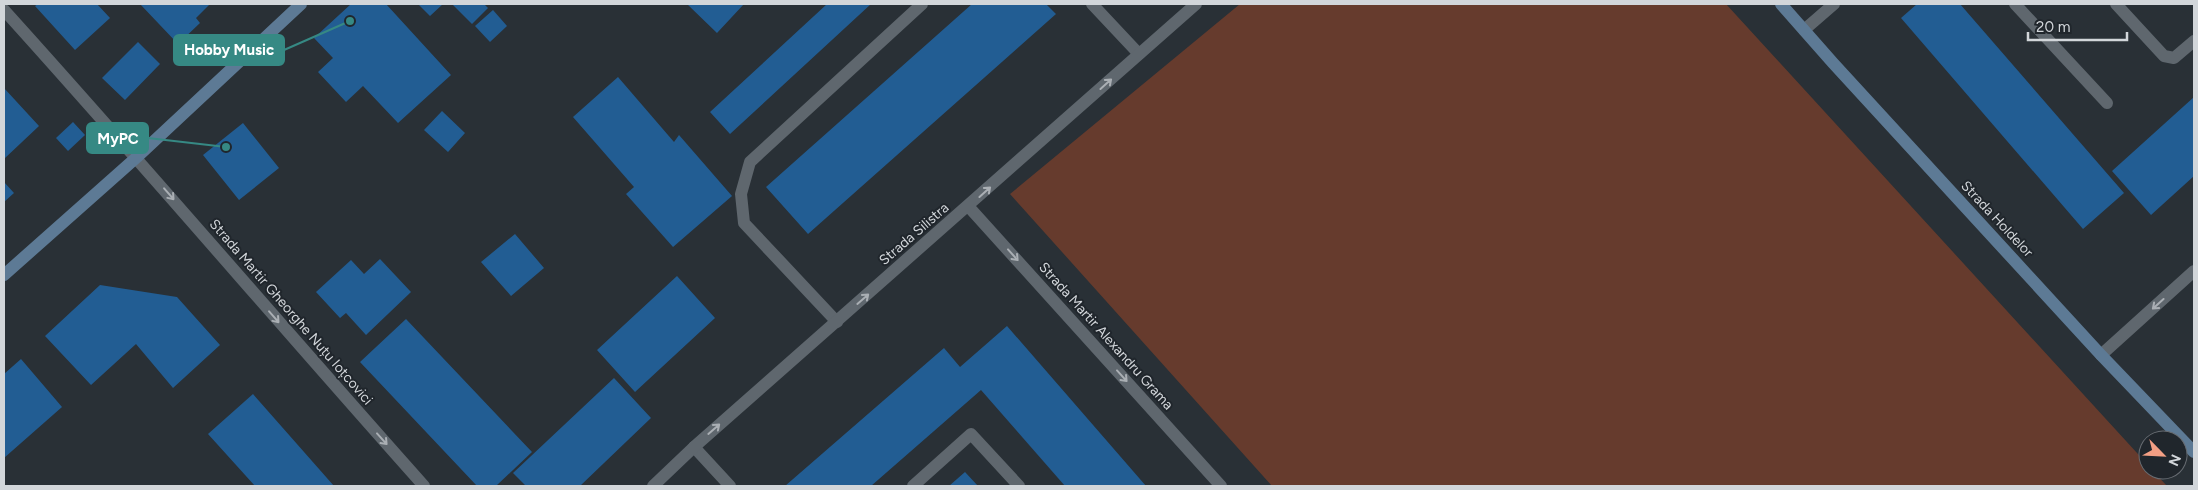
<svg xmlns="http://www.w3.org/2000/svg" width="2198" height="490" viewBox="0 0 2198 490" font-family="Figtree,sans-serif">
<rect width="100%" height="100%" fill="#293036"/>
<!-- green -->
<path fill="#663b2d" d="M 1240,4 L 1726,4 L 2148,465 L 2148,470 L 2152,470 L 2167,486 L 1272,486 L 1010,194 Z"/>
<!-- building -->
<path fill="#225d93" d="M 38,4 L 97,4 L 110,18 L 75,50 L 35,6 Z
M 140,4 L 210,4 L 196,18 L 200,23 L 178,44 Z
M 351,4 L 386,4 L 451,75 L 398,123 L 363,86 L 346,102 L 318,72 L 333,58 L 314,38 Z
M 418,4 L 443,4 L 430,16 Z
M 452,4 L 484,4 L 488,8 L 472,24 Z
M 687,4 L 744,4 L 717,33 Z
M 827,4 L 871,4 L 730,134 L 710,112 Z
M 972,4 L 1046,4 L 1056,14 L 808,234 L 766,187 Z
M 1917,4 L 1960,4 L 2124,193 L 2083,229 L 1901,18 Z
M 493,10 L 507,26 L 490,42 L 475,26 Z
M 138,42 L 160,64 L 125,100 L 102,78 Z
M 618,77 L 674,142 L 679,135 L 732,196 L 673,247 L 626,194 L 634,187 L 573,117 Z
M 4,88 L 39,126 L 4,159 Z
M 2194,97 L 2194,176 L 2151,215 L 2112,171 Z
M 442,111 L 465,133 L 448,152 L 424,130 Z
M 73,122 L 85,135 L 68,151 L 56,138 Z
M 243,123 L 279,168 L 239,200 L 203,155 Z
M 4,182 L 14,193 L 4,202 Z
M 515,234 L 544,268 L 511,296 L 481,262 Z
M 380,259 L 411,292 L 366,335 L 346,313 L 340,318 L 316,292 L 351,260 L 364,274 Z
M 677,276 L 715,318 L 635,392 L 597,350 Z
M 100,285 L 177,297 L 220,345 L 173,388 L 136,344 L 91,385 L 45,336 Z
M 406,319 L 532,452 L 496,486 L 477,486 L 360,362 Z
M 1007,326 L 1146,486 L 1065,486 L 981,390 L 871,486 L 785,486 L 944,348 L 960,367 Z
M 21,359 L 62,407 L 4,458 L 4,374 Z
M 614,378 L 651,418 L 580,486 L 526,486 L 513,473 Z
M 253,394 L 334,486 L 255,486 L 208,434 Z
M 965,472 L 978,486 L 949,486 Z"/>
<g fill="none" stroke-linecap="round" stroke-linejoin="round">
<!-- lane -->
<path stroke="#5f676e" stroke-width="12" d="M 1092,4 L 1139,54
M 2015,4 L 2107,103
M 2116,4 L 2164,56 L 2174,58 L 2194,41
M 837,322 L 744,223 L 741,194 L 750,162 L 922,4
M 694,447 L 730,486
M 913,486 L 971,434 L 1019,486"/>
<!-- street -->
<path stroke="#5f676e" stroke-width="12" d="M 4,10 C 146,167 283,328 424,486
M 1804,30 L 1834,4
M 968,206 L 1221,486
M 2101,355 L 2194,271
M 653,486 L 694,447 L 1196,4"/>
<!-- secondary -->
<path stroke="#5d7a95" stroke-width="12" d="M 1781,4 L 1833,63 L 2101,355 L 2194,452
M 4,275 L 137,157 L 301,4"/>
</g>
<!-- one-way arrows -->
<defs><path id="oneway-shaft" d="M-6 0H5M1.5-3L5.5 0L1.5 3" fill="none" stroke-width="1.6" stroke-linecap="round" stroke-linejoin="round" transform="scale(1.25)"/></defs>
<g stroke="#aaafb4">
<use href="#oneway-shaft" transform="translate(1106 84) rotate(-42)"/>
<use href="#oneway-shaft" transform="translate(985 192) rotate(-42)"/>
<use href="#oneway-shaft" transform="translate(169 194) rotate(49)"/>
<use href="#oneway-shaft" transform="translate(1013 255) rotate(48)"/>
<use href="#oneway-shaft" transform="translate(863 299) rotate(-41)"/>
<use href="#oneway-shaft" transform="translate(2158 304) rotate(138)"/>
<use href="#oneway-shaft" transform="translate(274 317) rotate(49)"/>
<use href="#oneway-shaft" transform="translate(1122 376) rotate(48)"/>
<use href="#oneway-shaft" transform="translate(714 429) rotate(-41)"/>
<use href="#oneway-shaft" transform="translate(382 439) rotate(48)"/>
</g>
<g text-anchor="middle" dominant-baseline="central" stroke-width="4" stroke-linejoin="round" paint-order="stroke">
<!-- street labels -->
<g font-size="14" fill="#d2d6da" stroke="#20262c">
<text transform="translate(1997 219) rotate(47)">Strada Holdelor</text>
<text transform="translate(914 234) rotate(-41)">Strada Silistra</text>
<text transform="translate(291 312) rotate(49)">Strada Martir Gheorghe Nuțu Ioțcovici</text>
<text transform="translate(1106 336) rotate(48)">Strada Martir Alexandru Grama</text>
</g>
</g>
<!-- callouts -->
<path fill="none" stroke="#368984" stroke-width="2" d="M350 21L284 50M226 147L148 138"/>
<g fill="#368984" stroke="#20262c" stroke-width="2">
<circle cx="350" cy="21" r="5"/>
<circle cx="226" cy="147" r="5"/>
</g>
<g fill="#368984" stroke="#368984" stroke-width="2">
<rect x="174" y="35" width="110" height="30" rx="5"/>
<rect x="87" y="123" width="61" height="30" rx="5"/>
</g>
<g font-size="15" text-anchor="middle" font-weight="bold" fill="#fff">
<text x="229" y="55">Hobby Music</text>
<text x="118" y="144">MyPC</text>
</g>
<!-- border -->
<rect width="2198" height="490" fill="none" stroke="#d2d6da" stroke-width="10"/>
<!-- north arrow -->
<g transform="translate(2163 455) rotate(114)"><circle r="24" fill="#20262c" stroke="#676c72"/>
<path d="M0-4L9 19L0 12L-9 19Z" fill="#f39f84"/>
<text y="-8" font-size="14" font-weight="bold" text-anchor="middle" fill="#d2d6da">N</text>
</g>
<!-- scale -->
<path d="M2028 32v8h99v-8" fill="none" stroke="#d2d6da" stroke-width="2.5"/>
<text x="2036" y="32" font-size="15" fill="#d2d6da" stroke="#20262c" stroke-width="4" paint-order="stroke">20 m</text>
</svg>
